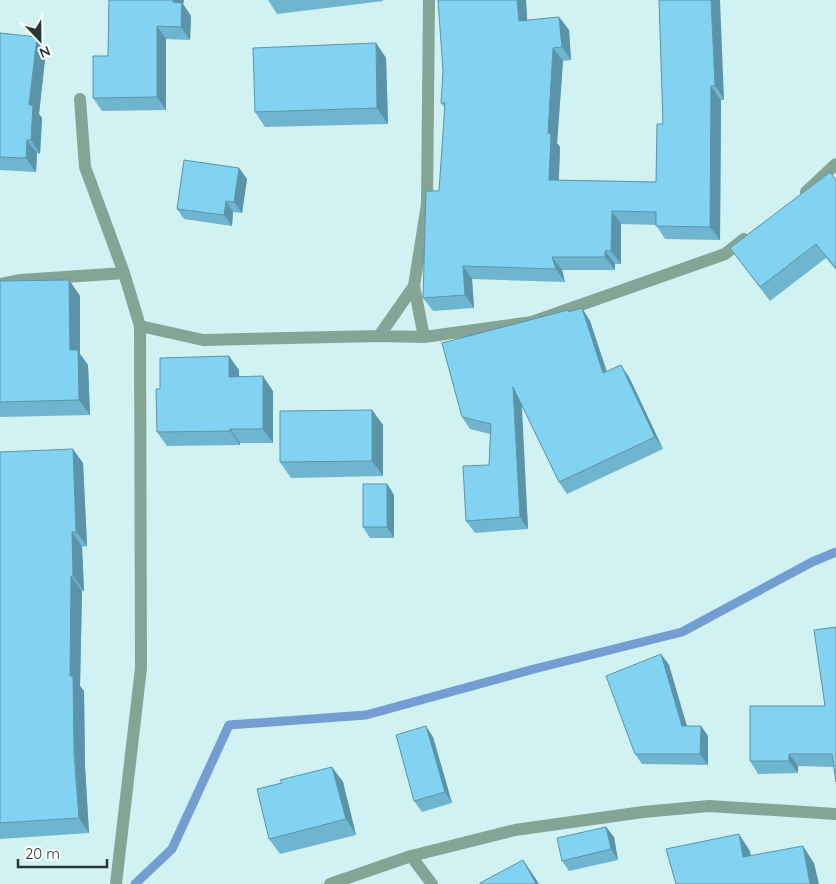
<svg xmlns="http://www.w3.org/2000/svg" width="836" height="884" viewBox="0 0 836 884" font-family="Quicksand,sans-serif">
<rect width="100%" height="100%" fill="#d0f2f2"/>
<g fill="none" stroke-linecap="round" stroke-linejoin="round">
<!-- stream -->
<path stroke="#749ed2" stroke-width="9" d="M 135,884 L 172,849 L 229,725 L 366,715 L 534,669 L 682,632 L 812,562 L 836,552"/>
<!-- street -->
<path stroke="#84a496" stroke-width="12" d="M 80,99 L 85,167 L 124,273 L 140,326 L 203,340 L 379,336 L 424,337 L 532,322 L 725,254 L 744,239
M 806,192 L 836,164
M 0,284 L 21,280 L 124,273
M 379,336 L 414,286
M 424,337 L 414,286 L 427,204 L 429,0
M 411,856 L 432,884
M 116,884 L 141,668 L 140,326
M 330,884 L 411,856 L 515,830 L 643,812 L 709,806 L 836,814"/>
</g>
<!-- wall -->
<path fill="#70b5d0" d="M 109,0 L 184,0 L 183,4 L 191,16 L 190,40 L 166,39 L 166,110 L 102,111 L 93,98 L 108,56 Z
M 268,0 L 383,0 L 383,1 L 277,14 Z
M 526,0 L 527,20 L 559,17 L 569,30 L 571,60 L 563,61 L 557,143 L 560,147 L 559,180 L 656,182 L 663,124 L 659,0 L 724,100 L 721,100 L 720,240 L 665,239 L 656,225 L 621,224 L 621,264 L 615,264 L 615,270 L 562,270 L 565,282 L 472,279 L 474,308 L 433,311 L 423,298 L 439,191 L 445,108 L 441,103 L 443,71 Z
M 0,33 L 37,37 L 46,50 L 39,114 L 42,118 L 40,154 L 37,153 L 36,172 L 0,170 Z
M 376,43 L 386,58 L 388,124 L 265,127 L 255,112 Z
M 239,168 L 247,179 L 242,213 L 233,212 L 232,226 L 184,219 L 177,209 Z
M 836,180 L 836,270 L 826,258 L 770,301 L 730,248 Z
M 69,280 L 80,296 L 80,354 L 88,365 L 90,415 L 0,417 L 0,281 Z
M 582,308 L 590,321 L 607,371 L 629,377 L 663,449 L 567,494 L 559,482 L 522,405 L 528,529 L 475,533 L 466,521 L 489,465 L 490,434 L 470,429 L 462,417 L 570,312 Z
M 239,370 L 239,377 L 273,391 L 273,443 L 240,443 L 240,445 L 167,446 L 157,432 L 160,389 Z
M 372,410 L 383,425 L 383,476 L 291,478 L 280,462 Z
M 0,452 L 83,463 L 87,546 L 82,547 L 84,591 L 82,591 L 80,686 L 84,691 L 85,767 L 89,833 L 0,839 Z
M 387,484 L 394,495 L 394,538 L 370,538 L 363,527 Z
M 661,654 L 669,665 L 686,726 L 701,726 L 708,736 L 708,765 L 642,764 L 635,754 Z
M 825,706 L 834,767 L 798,766 L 798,773 L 758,774 L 750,761 Z
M 433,737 L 452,803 L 422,812 L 414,801 Z
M 332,767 L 343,782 L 356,835 L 280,854 L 269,839 L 282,783 Z
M 606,827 L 614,837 L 618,860 L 569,871 L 562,861 Z"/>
<!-- shaded-wall -->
<path fill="#5b94a9" d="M 173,0 L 184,0 L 183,4 L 191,16 L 190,40 L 181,27 L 173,2 Z
M 517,0 L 526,0 L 528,34 L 519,21 Z
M 711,0 L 720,0 L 724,100 L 715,86 Z
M 559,17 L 569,30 L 571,60 L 562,47 Z
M 157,26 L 166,39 L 166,110 L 157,97 Z
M 37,37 L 46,50 L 39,114 L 42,118 L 40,154 L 31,140 L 29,105 Z
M 376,43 L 386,58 L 388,124 L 377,108 Z
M 553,48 L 563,61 L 557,143 L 560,147 L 558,193 L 549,180 L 548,133 Z
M 711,86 L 721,100 L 720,240 L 710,227 Z
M 27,140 L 37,153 L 36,172 L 26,158 Z
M 239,168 L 247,179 L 242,213 L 234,202 Z
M 226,201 L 233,212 L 232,226 L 224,215 Z
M 612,211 L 621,224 L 621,264 L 611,251 Z
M 605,251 L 615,264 L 615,270 L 605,257 Z
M 552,257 L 562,270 L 565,282 L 556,269 Z
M 463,266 L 472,279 L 474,308 L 465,295 Z
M 69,280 L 80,296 L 80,354 L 88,365 L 90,415 L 79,400 L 70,350 Z
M 582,308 L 590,321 L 611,386 L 603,373 Z
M 229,356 L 239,370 L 239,391 L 229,377 Z
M 621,365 L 629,377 L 663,449 L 655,437 Z
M 263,376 L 273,391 L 273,443 L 263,429 Z
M 513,387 L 521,399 L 528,529 L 520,517 Z
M 372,410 L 383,425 L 383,476 L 372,461 Z
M 230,429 L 240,443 L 240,445 L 230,431 Z
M 73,449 L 83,463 L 87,546 L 76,532 Z
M 387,484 L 394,495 L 394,538 L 387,527 Z
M 72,532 L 82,547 L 84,591 L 73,576 Z
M 71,576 L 82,591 L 80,686 L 84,691 L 85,767 L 89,833 L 79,818 L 70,676 Z
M 661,654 L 669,665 L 690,736 L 682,726 Z
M 426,726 L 433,737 L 452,803 L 445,792 Z
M 701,726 L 708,736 L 708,765 L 700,754 Z
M 789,754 L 798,766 L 798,773 L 789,761 Z
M 332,767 L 343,782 L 356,835 L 346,819 Z
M 606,827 L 614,837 L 618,860 L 611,849 Z
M 739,834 L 750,851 L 755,874 L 743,857 Z
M 803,846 L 814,863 L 819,884 L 810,884 Z
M 523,860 L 534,876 L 539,884 L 536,884 Z"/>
<!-- building -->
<path fill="#82d3f2" stroke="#5b94a9" d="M 109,0 L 173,0 L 173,2 L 182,3 L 181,27 L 157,26 L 157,97 L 93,98 L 93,56 L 108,56 Z
M 438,0 L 517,0 L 519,21 L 559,17 L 562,47 L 553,48 L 548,133 L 551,134 L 549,180 L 656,182 L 657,124 L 663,124 L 659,0 L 711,0 L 715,86 L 711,86 L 710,227 L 656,226 L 656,212 L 612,211 L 611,251 L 605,251 L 605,257 L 552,257 L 556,269 L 463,266 L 465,295 L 423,298 L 426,191 L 439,191 L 445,103 L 441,103 L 443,71 Z
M 0,33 L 37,37 L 29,105 L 33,105 L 31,140 L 27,140 L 26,158 L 0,157 Z
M 376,43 L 377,108 L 255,112 L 253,48 Z
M 184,160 L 239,168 L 234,202 L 226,201 L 224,215 L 177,209 Z
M 830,172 L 836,180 L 836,268 L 816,244 L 760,287 L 730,248 Z
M 69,280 L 70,350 L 78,350 L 79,400 L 0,402 L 0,281 Z
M 582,308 L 603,373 L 621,365 L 655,437 L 559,482 L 513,387 L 520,517 L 466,521 L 463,466 L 489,465 L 491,424 L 462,417 L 442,343 L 568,310 L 569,312 Z
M 229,356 L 229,377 L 263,376 L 263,429 L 230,429 L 230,431 L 157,432 L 156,389 L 160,389 L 160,358 Z
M 372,410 L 372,461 L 280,462 L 280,411 Z
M 73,449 L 76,532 L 72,532 L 73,576 L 71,576 L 70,676 L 73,676 L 74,753 L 79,818 L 0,823 L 0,452 Z
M 363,484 L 387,484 L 387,527 L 363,527 Z
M 836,627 L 836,782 L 832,754 L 789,754 L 789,761 L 750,761 L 750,706 L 825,706 L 814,630 Z
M 661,654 L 682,726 L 701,726 L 700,754 L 635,754 L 606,676 Z
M 426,726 L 445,792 L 414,801 L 396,735 Z
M 332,767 L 346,819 L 269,839 L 257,789 L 282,783 L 280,780 Z
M 606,827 L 611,849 L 562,861 L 557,838 Z
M 739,834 L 743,857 L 803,846 L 810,884 L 676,884 L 666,849 Z
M 523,860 L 536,884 L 480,884 L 480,883 Z"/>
<!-- north arrow -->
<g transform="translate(40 40) rotate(158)" stroke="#ffffff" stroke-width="4" paint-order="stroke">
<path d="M0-4L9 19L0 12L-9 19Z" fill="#283635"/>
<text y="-8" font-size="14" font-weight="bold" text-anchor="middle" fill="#283635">N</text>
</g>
<!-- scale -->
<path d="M18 859v8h89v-8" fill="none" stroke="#283635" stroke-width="2.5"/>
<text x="25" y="859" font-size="15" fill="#283635" stroke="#ffffff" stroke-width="4" paint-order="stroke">20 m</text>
</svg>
